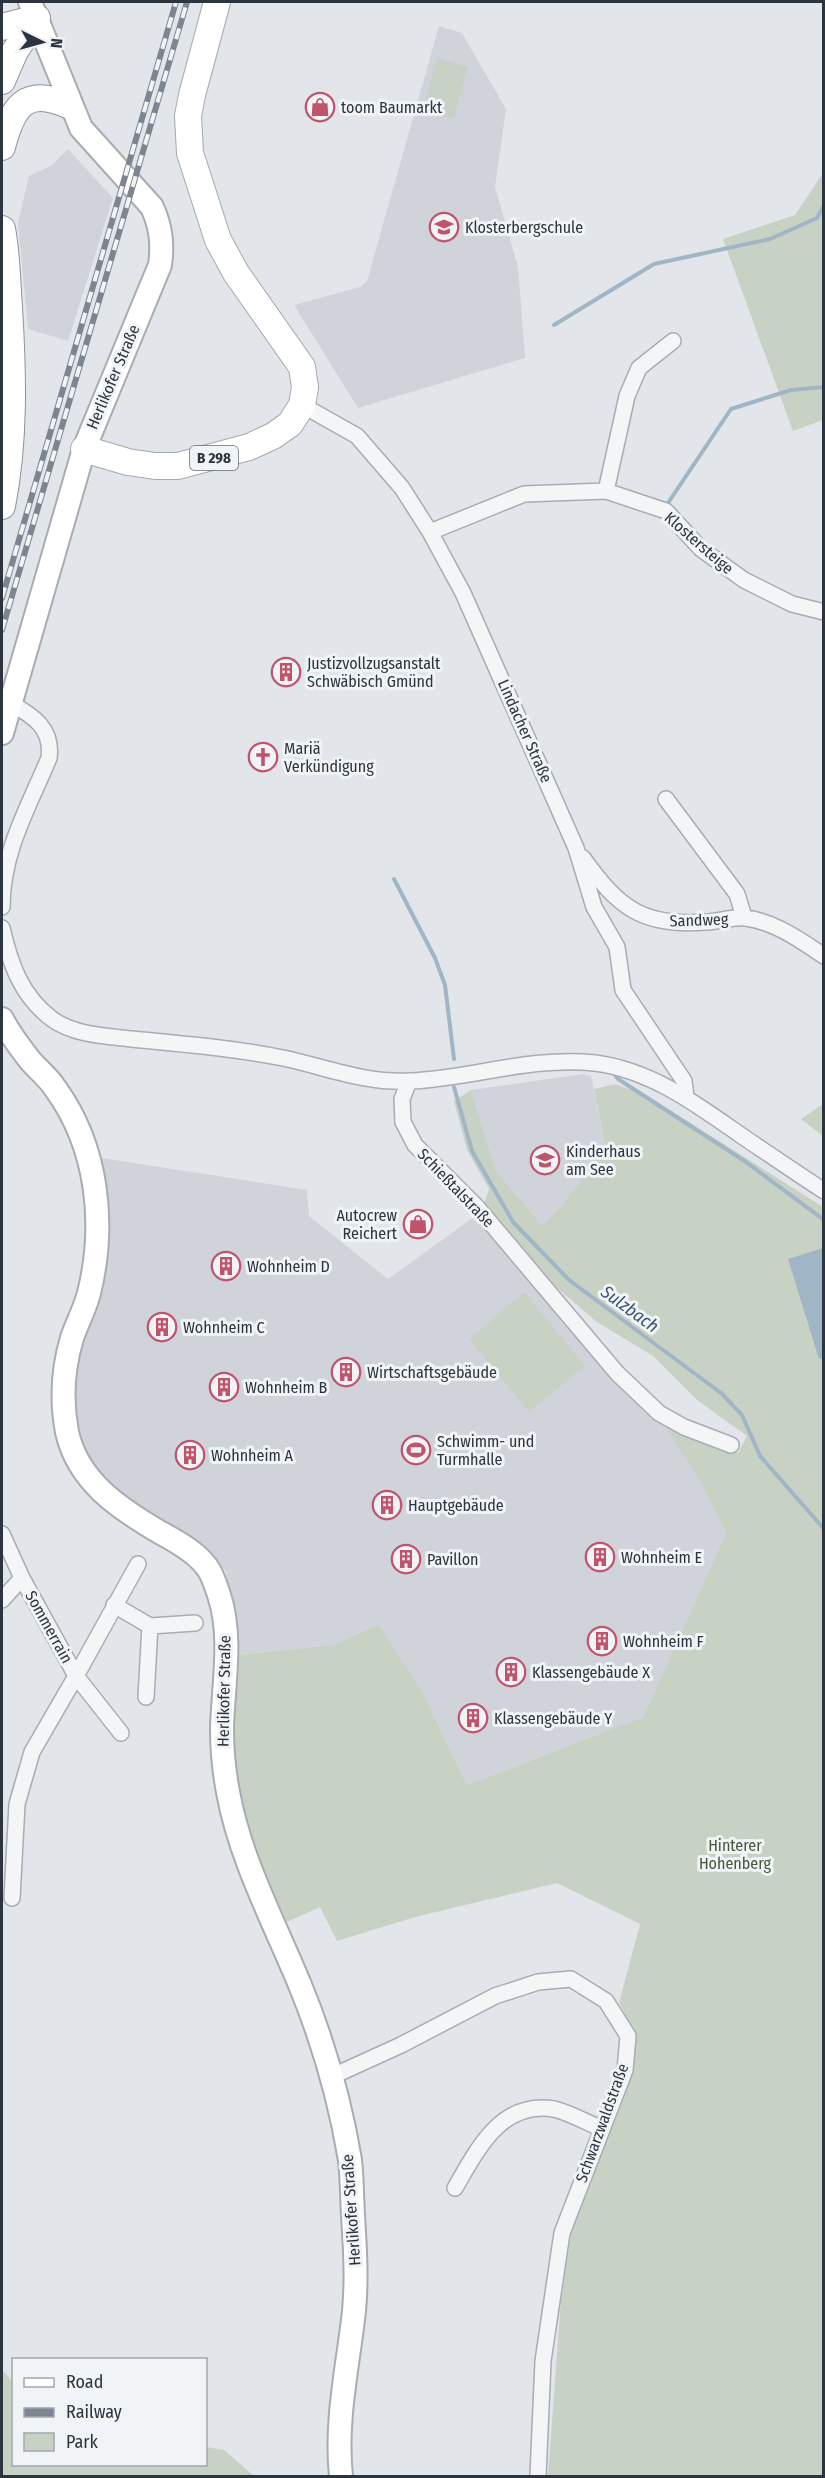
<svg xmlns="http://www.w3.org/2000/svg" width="825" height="2478" viewBox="0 0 825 2478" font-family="'Fira Sans Condensed',sans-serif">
<rect width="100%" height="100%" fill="#e2e5e9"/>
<!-- built -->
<path fill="#d0d4da" d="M 439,26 L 462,33 L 506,109 L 495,187 L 518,267 L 525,358 L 358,408 L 294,305 L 360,287 L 367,281 Z
M 68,149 L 113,198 L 68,341 L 28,329 L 18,223 L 29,176 L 51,166 Z
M 583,1074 L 591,1076 L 606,1149 L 556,1212 L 542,1225 L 496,1171 L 471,1090 Z
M 102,1158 L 307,1190 L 309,1216 L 388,1279 L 474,1217 L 665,1427 L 701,1483 L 726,1533 L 643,1717 L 467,1785 L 423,1693 L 379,1624 L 332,1645 L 236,1655 L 226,1571 L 201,1546 L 153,1515 L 122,1500 L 93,1467 L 81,1446 L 71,1413 L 71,1375 L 108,1242 Z"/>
<!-- green -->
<path fill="#c8d2c4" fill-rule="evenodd" d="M 437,58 L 468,67 L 454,119 L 423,111 Z
M 823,173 L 822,340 L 823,420 L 793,431 L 723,239 L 795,215 Z
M 615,1084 L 648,1096 L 823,1207 L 823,2476 L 548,2476 L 561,2300 L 571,2234 L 605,2135 L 634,2072 L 634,2030 L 619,2003 L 640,1924 L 557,1883 L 415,1917 L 337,1941 L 320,1907 L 287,1922 L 247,1839 L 227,1730 L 236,1655 L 332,1645 L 379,1624 L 423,1693 L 467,1785 L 643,1717 L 726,1533 L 701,1483 L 665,1427 L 474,1217 L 484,1204 L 489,1189 L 467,1150 L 454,1101 L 471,1090 L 496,1171 L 542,1225 L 556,1212 L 606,1149 L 594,1089 ZM 535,1269 L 597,1322 L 653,1356 L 697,1400 L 747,1436 L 738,1453 L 667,1414 L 575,1320 Z
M 823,1104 L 823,1136 L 801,1119 Z
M 524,1292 L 585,1366 L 529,1412 L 469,1339 Z
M 2,2370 L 13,2382 L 14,2464 L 206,2464 L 206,2447 L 224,2450 L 254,2476 L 2,2476 Z"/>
<!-- water -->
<path fill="#a0b5c5" d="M 823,1248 L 824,1358 L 819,1359 L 788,1259 Z"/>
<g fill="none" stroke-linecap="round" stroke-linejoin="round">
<!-- stream -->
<path stroke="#a0b5c5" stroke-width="4" d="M 554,325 L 654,264 L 770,239 L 817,218 L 824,205
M 666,506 L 731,409 L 791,390 L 824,387
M 394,879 L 435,958 L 445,985 L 454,1059
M 615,1075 L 618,1079 L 746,1162 L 824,1220
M 454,1087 L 472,1151 L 513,1222 L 569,1280 L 721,1393 L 742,1415 L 760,1456 L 824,1529"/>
<!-- minor casing -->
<g stroke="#a8acb3" stroke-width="18">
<path id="minor" d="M 302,405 L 357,436 L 402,488 L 430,532 L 463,593 L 576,848 L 594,907 L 617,947 L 623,990 L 684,1081 L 686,1097
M 606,491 L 627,396 L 639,368 L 673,341
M 430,532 L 524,494 L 606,491 L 666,511 L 701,549 L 744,580 L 792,604 L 824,612
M 666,799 L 737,894 L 744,917
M 583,858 C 618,907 642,927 705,922 C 718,922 733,916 746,918 C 775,922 800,940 824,956
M 2,907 C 2,852 28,808 49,758 C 53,729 34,716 10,703
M 2,928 C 10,963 21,996 52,1019 C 74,1035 105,1036 132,1039 C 182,1044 233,1048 283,1058 C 326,1067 366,1084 411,1081 C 472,1078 533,1056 595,1063 C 650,1070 695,1103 739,1134 C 767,1153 795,1172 824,1191
M 409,1081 L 402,1099 L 403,1122 L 415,1145 L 477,1207 L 617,1373 L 659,1413 L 684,1427 L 731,1445
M 2,1534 L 22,1578 L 2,1600
M 114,1605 L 150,1626 L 195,1623
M 146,1697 L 150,1626
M 121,1733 L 76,1676 L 138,1564
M 12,1898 L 17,1804 L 32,1752 L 76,1676 L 22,1578
M 333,2076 L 401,2045 L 495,1996 L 538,1982 L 571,1979 L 606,2001 L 628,2036 L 625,2070 L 562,2233 L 543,2361 L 538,2476
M 455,2188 C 477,2150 501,2100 554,2109 C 570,2113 586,2122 602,2129"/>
</g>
<!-- secondary casing -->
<g stroke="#a8acb3" stroke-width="26">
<path id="secondary" d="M 2,733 L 84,449 L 160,265 C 163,244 161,227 152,207 L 81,128 L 30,2
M 2,1019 C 9,1033 19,1046 29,1059 C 37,1069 48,1077 55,1088 C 98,1147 106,1224 89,1293 C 85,1309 77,1323 72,1338 C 63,1368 61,1400 67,1432 C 78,1482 120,1509 161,1533 C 178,1542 201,1555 210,1572 C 214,1579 216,1587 219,1595 C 233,1637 223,1685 222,1729 C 222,1749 224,1771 228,1792 C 240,1859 274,1922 300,1985 C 323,2041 340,2100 350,2160 C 352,2178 352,2197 353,2216 C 355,2247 357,2279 354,2311 C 348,2366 335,2421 341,2476"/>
</g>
<!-- primary casing -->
<g stroke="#a2aab3" stroke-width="28">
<path id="primary" d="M 84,449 L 128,462 L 155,466 L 178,466 L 249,447 L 273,436 L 290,424 L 302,405 L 305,387 L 302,367 L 236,273 L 218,240 L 190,153 L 188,116 L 192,95 L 217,2"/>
</g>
<!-- trunk casing -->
<g stroke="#8b949e" stroke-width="28">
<path id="trunk" d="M 2,27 L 37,18
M 2,81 L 15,51 L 37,18
M 2,147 C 13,105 26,86 70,106
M 2,229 C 7,255 7,281 9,307 C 13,374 15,440 2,506"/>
</g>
<!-- minor -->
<use href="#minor" stroke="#f4f5f7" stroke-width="15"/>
<!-- secondary -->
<use href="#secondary" stroke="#fff" stroke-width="22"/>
<!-- primary -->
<use href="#primary" stroke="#fff" stroke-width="26"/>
<!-- trunk -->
<use href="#trunk" stroke="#fff" stroke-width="26"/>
<!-- rail casing -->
<g stroke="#7d8690" stroke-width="6">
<path id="rail" d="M 2,598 L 176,2
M 2,630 L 187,2"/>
</g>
<!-- rail -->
<use href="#rail" stroke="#f1f4f6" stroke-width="4" stroke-dasharray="11" stroke-linecap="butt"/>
</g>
<!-- icons -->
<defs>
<g id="shop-ring" transform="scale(1.5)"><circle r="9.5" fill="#f1f4f6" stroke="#c0546d" stroke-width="1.5"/><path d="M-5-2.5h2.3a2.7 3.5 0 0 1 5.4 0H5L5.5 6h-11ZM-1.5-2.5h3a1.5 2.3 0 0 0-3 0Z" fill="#c0546d"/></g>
<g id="school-ring" transform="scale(1.5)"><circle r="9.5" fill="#f1f4f6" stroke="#c0546d" stroke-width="1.5"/><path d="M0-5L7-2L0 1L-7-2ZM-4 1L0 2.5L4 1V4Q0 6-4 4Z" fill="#c0546d"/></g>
<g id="building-ring" transform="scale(1.5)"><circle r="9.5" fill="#f1f4f6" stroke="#c0546d" stroke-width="1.5"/><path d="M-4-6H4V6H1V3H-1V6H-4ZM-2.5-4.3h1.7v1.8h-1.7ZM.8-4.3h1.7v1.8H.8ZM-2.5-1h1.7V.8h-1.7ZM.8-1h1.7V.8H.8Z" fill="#c0546d"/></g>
<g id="church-ring" transform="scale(1.5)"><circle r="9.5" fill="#f1f4f6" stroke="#c0546d" stroke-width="1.5"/><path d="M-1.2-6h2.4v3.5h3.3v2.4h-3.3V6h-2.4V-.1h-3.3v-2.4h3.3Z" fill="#c0546d"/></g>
<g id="stadium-ring" transform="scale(1.5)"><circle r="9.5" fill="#f1f4f6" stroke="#c0546d" stroke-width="1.5"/><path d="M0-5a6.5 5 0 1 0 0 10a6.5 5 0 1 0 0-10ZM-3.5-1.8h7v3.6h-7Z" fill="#c0546d"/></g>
</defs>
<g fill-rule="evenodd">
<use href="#shop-ring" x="320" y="107"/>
<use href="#school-ring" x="444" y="227"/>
<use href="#building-ring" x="286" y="672"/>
<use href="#church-ring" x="263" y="757"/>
<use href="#school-ring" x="545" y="1160"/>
<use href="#shop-ring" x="418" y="1224"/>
<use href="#building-ring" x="226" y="1266"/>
<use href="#building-ring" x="162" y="1327"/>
<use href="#building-ring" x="346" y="1372"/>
<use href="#building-ring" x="224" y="1387"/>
<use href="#stadium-ring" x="416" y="1450"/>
<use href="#building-ring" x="190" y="1455"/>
<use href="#building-ring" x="387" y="1505"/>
<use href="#building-ring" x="600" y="1557"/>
<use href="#building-ring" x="406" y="1559"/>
<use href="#building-ring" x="602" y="1641"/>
<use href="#building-ring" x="511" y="1672"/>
<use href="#building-ring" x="473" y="1718"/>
</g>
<g text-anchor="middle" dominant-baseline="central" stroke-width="6" stroke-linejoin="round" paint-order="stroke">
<!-- shield labels -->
<rect fill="#f1f4f6" stroke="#676e76" stroke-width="1.5" x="190" y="446" width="48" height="24" rx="4.5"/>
<g font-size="15" font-weight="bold" fill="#2c343f">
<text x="214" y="458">B 298</text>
</g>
<!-- poi labels -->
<g font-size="16" fill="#2c343f" stroke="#f1f4f6" text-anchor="start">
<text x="341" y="107">toom Baumarkt</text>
<text x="465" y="227">Klosterbergschule</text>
<text x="307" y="663">Justizvollzugsanstalt<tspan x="307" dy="18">Schwäbisch Gmünd</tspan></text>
<text x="284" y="748">Mariä<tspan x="284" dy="18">Verkündigung</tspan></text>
<text x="566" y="1151">Kinderhaus<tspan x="566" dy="18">am See</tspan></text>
<text x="397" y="1215" text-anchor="end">Autocrew<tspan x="397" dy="18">Reichert</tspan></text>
<text x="247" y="1266">Wohnheim D</text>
<text x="183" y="1327">Wohnheim C</text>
<text x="367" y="1372">Wirtschaftsgebäude</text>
<text x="245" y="1387">Wohnheim B</text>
<text x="437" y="1441">Schwimm- und<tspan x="437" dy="18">Turmhalle</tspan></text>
<text x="211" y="1455">Wohnheim A</text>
<text x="408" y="1505">Hauptgebäude</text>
<text x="621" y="1557">Wohnheim E</text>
<text x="427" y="1559">Pavillon</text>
<text x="623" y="1641">Wohnheim F</text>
<text x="532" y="1672">Klassengebäude X</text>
<text x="494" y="1718">Klassengebäude Y</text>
</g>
<!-- street labels -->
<g font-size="16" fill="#2c343f" stroke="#f1f4f6">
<text transform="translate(113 377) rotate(-67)">Herlikofer Straße</text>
<text transform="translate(699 543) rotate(41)">Klostersteige</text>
<text transform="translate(525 731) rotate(66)">Lindacher Straße</text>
<text transform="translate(699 920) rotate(-2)">Sandweg</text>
<text transform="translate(456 1188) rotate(46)">Schießtalstraße</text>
<text transform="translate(49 1627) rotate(61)">Sommerrain</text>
<text transform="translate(224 1691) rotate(-89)">Herlikofer Straße</text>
<text transform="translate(602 2123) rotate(-70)">Schwarzwaldstraße</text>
<text transform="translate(351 2210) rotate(-94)">Herlikofer Straße</text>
</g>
<!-- park labels -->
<g font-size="16" fill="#42593a" stroke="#f1f4f6">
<text x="735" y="1845">Hinterer<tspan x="735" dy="18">Hohenberg</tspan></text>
</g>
<!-- water labels -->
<g font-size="18" font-style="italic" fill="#3a556e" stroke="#f1f4f6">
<text transform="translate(630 1309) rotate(36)">Sulzbach</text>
</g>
</g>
<!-- border -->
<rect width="825" height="2478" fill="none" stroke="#2c343f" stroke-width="6"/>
<!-- legend -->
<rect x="12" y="2358" width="195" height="108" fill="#f1f4f6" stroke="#a2a7ad" stroke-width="1.5"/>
<rect x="24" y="2378" width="30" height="9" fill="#ffffff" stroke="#a2a7ad" stroke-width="1.5"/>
<text x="66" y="2388" font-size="18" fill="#2c343f">Road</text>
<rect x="24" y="2408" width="30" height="9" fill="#7d8690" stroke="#a2a7ad" stroke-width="1.5"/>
<text x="66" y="2418" font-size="18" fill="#2c343f">Railway</text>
<rect x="24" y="2433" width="30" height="18" fill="#c8d2c4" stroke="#a2a7ad" stroke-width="1.5"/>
<text x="66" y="2448" font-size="18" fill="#2c343f">Park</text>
<!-- north arrow -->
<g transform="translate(42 42) rotate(95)" stroke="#f1f4f6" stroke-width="4.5" paint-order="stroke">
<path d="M0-4.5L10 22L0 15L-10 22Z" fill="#2c343f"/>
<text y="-9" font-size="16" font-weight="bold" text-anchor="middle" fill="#2c343f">N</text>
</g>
</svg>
